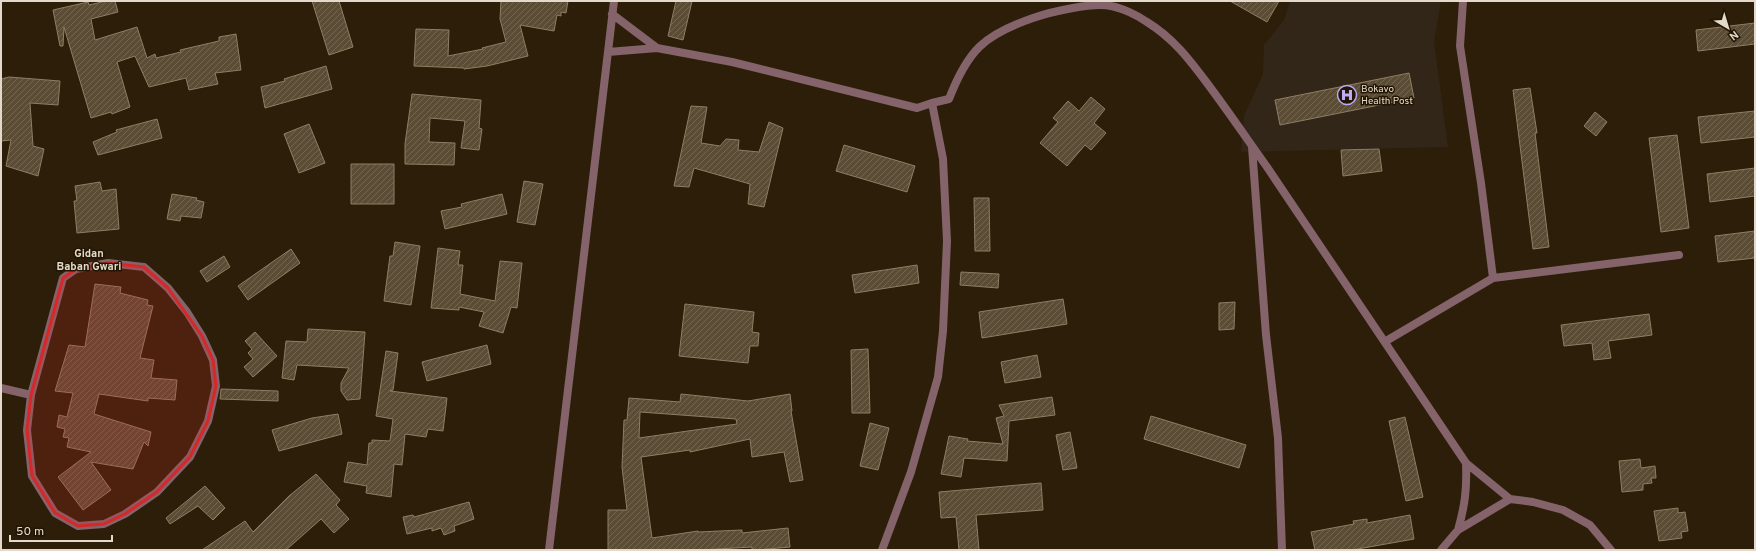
<svg xmlns="http://www.w3.org/2000/svg" width="1756" height="551" viewBox="0 0 1756 551" font-family="Overpass,sans-serif">
<defs>
<pattern id="building-hatch" width="6" height="6" patternUnits="userSpaceOnUse"><rect width="6" height="6" fill="#5b4c35"/><path d="M-1 1l2-2M0 6l6-6M5 7l2-2" fill="none" stroke="#726551"/></pattern>
</defs>
<rect width="100%" height="100%" fill="#2c1e08"/>
<!-- medical -->
<path fill="#322618" d="M 1290,1 L 1441,1 L 1434,42 L 1448,147 L 1241,152 L 1244,116 L 1263,74 L 1264,45 L 1284,20 Z"/>
<!-- building -->
<path fill="url(#building-hatch)" stroke="#8e7e65" fill-rule="evenodd" d="M 106,1 L 115,1 L 118,12 L 91,19 L 95,40 L 137,27 L 147,58 L 155,54 L 156,58 L 181,52 L 180,50 L 219,41 L 219,37 L 236,34 L 241,70 L 215,73 L 218,84 L 189,90 L 186,78 L 149,87 L 135,56 L 117,62 L 130,107 L 112,114 L 111,112 L 91,118 L 64,27 L 63,46 L 60,46 L 53,10 L 88,2 L 89,5 Z
M 312,1 L 339,1 L 353,47 L 329,55 Z
M 501,1 L 568,1 L 566,13 L 561,12 L 561,16 L 557,15 L 554,31 L 520,25 L 528,56 L 487,66 L 464,69 L 464,68 L 414,66 L 416,29 L 449,30 L 448,56 L 483,49 L 482,48 L 506,42 L 500,19 Z
M 676,1 L 692,1 L 683,40 L 668,36 Z
M 1230,1 L 1279,1 L 1267,22 Z
M 1755,23 L 1755,44 L 1698,51 L 1696,30 Z
M 326,66 L 332,89 L 265,108 L 261,87 L 285,81 L 284,79 Z
M 1409,73 L 1414,98 L 1280,125 L 1275,100 Z
M 9,77 L 60,81 L 58,105 L 30,103 L 33,146 L 44,149 L 38,176 L 6,166 L 11,140 L 1,141 L 1,79 Z
M 1530,88 L 1537,133 L 1535,133 L 1549,247 L 1533,249 L 1513,90 Z
M 412,94 L 481,100 L 479,128 L 482,129 L 479,150 L 461,148 L 465,121 L 430,118 L 429,142 L 455,143 L 454,165 L 405,164 L 405,144 Z
M 1091,97 L 1105,109 L 1094,123 L 1106,133 L 1091,150 L 1085,145 L 1067,166 L 1040,143 L 1058,122 L 1053,118 L 1068,101 L 1079,111 Z
M 691,106 L 707,107 L 701,143 L 720,146 L 726,139 L 739,140 L 738,150 L 759,152 L 769,122 L 783,128 L 764,207 L 748,204 L 750,184 L 694,168 L 689,187 L 674,186 Z
M 1755,111 L 1755,137 L 1701,143 L 1698,117 Z
M 1595,112 L 1607,122 L 1596,136 L 1584,126 Z
M 157,119 L 162,138 L 98,155 L 93,142 L 117,132 L 116,130 Z
M 309,124 L 325,163 L 299,173 L 284,134 Z
M 1677,135 L 1689,228 L 1661,232 L 1649,138 Z
M 844,145 L 915,166 L 907,192 L 836,171 Z
M 1379,149 L 1382,171 L 1343,176 L 1341,150 Z
M 351,164 L 394,164 L 394,204 L 351,204 Z
M 1755,168 L 1755,196 L 1710,202 L 1707,174 Z
M 524,181 L 543,184 L 535,225 L 517,222 Z
M 100,182 L 102,191 L 116,189 L 119,229 L 77,233 L 74,201 L 77,201 L 75,186 Z
M 172,194 L 197,198 L 196,200 L 204,202 L 201,218 L 181,216 L 180,221 L 167,219 Z
M 502,194 L 507,214 L 445,229 L 441,211 L 462,207 L 461,204 Z
M 974,198 L 989,198 L 990,251 L 975,251 Z
M 1755,231 L 1755,258 L 1718,262 L 1715,236 Z
M 395,242 L 420,246 L 411,305 L 384,301 L 390,256 L 393,256 Z
M 438,248 L 460,251 L 458,265 L 463,265 L 460,294 L 495,301 L 500,261 L 522,263 L 517,308 L 511,307 L 503,333 L 479,326 L 484,312 L 459,307 L 459,310 L 431,308 Z
M 291,249 L 300,263 L 248,300 L 238,286 Z
M 224,256 L 230,267 L 207,282 L 200,271 Z
M 917,265 L 919,283 L 855,293 L 852,275 Z
M 961,272 L 999,274 L 998,288 L 960,285 Z
M 95,284 L 121,287 L 120,293 L 148,300 L 147,305 L 153,306 L 140,358 L 154,360 L 151,378 L 177,380 L 175,400 L 148,398 L 148,401 L 99,394 L 94,414 L 151,432 L 148,446 L 144,442 L 133,469 L 91,462 L 111,490 L 83,510 L 58,477 L 91,452 L 67,447 L 69,438 L 63,437 L 65,429 L 57,427 L 59,415 L 67,417 L 73,393 L 55,391 L 69,345 L 85,347 Z
M 1063,299 L 1067,324 L 982,338 L 979,312 Z
M 1235,302 L 1234,329 L 1219,330 L 1219,303 Z
M 685,304 L 754,312 L 752,332 L 759,333 L 758,346 L 750,346 L 748,363 L 679,356 Z
M 1649,314 L 1652,335 L 1608,341 L 1611,358 L 1594,360 L 1592,343 L 1564,346 L 1561,325 Z
M 308,329 L 365,332 L 360,399 L 347,400 L 341,391 L 341,383 L 349,368 L 297,365 L 294,380 L 282,378 L 286,341 L 307,342 Z
M 255,332 L 277,356 L 253,377 L 244,367 L 253,359 L 248,353 L 252,349 L 245,341 Z
M 487,345 L 491,364 L 427,381 L 422,362 Z
M 868,349 L 870,413 L 852,413 L 851,350 Z
M 386,351 L 398,353 L 393,390 L 390,391 L 447,398 L 443,431 L 428,429 L 426,437 L 405,434 L 402,465 L 394,464 L 391,497 L 366,493 L 367,486 L 344,482 L 348,462 L 367,465 L 369,443 L 372,443 L 372,440 L 390,441 L 393,419 L 376,416 Z
M 1037,355 L 1041,377 L 1005,383 L 1001,362 Z
M 221,389 L 278,391 L 278,401 L 220,399 Z
M 681,394 L 748,401 L 790,394 L 792,411 L 791,411 L 803,480 L 790,482 L 784,452 L 752,457 L 750,439 L 690,452 L 690,450 L 641,457 L 652,538 L 698,531 L 698,532 L 742,530 L 742,533 L 788,528 L 790,547 L 757,550 L 752,550 L 752,547 L 700,550 L 608,550 L 608,510 L 627,510 L 622,467 L 624,420 L 627,420 L 629,398 L 680,402 ZM 640,412 L 736,419 L 737,424 L 639,438 Z
M 1052,397 L 1055,415 L 1009,421 L 1007,461 L 964,458 L 961,477 L 941,474 L 949,436 L 968,439 L 967,441 L 1003,444 L 996,418 L 1004,416 L 999,405 Z
M 338,414 L 342,434 L 279,451 L 272,430 L 312,418 Z
M 1151,416 L 1246,445 L 1239,468 L 1144,439 Z
M 1405,417 L 1423,497 L 1406,501 L 1389,421 Z
M 870,423 L 889,428 L 878,470 L 860,466 Z
M 1070,432 L 1077,468 L 1063,470 L 1056,435 Z
M 1640,459 L 1641,468 L 1655,466 L 1656,478 L 1651,478 L 1652,483 L 1643,484 L 1643,490 L 1622,492 L 1619,461 Z
M 316,474 L 340,500 L 336,505 L 349,519 L 334,533 L 321,519 L 286,550 L 202,550 L 245,521 L 253,532 L 289,496 Z
M 1041,483 L 1043,510 L 976,515 L 979,550 L 959,550 L 956,517 L 941,518 L 939,492 Z
M 205,486 L 225,508 L 213,520 L 198,506 L 170,524 L 166,518 Z
M 469,502 L 474,519 L 454,526 L 455,531 L 444,535 L 441,528 L 432,531 L 432,528 L 407,534 L 403,517 L 413,515 L 414,517 Z
M 1678,508 L 1678,513 L 1685,512 L 1688,531 L 1681,532 L 1682,538 L 1659,541 L 1654,511 Z
M 1410,515 L 1414,539 L 1352,550 L 1315,550 L 1311,532 L 1354,524 L 1353,521 L 1367,519 L 1367,523 Z"/>
<g fill="none" stroke-linecap="round" stroke-linejoin="round">
<!-- street -->
<path stroke="#84636b" stroke-width="8" d="M 1463,1 L 1460,46 L 1481,183 L 1493,278
M 612,14 L 657,48
M 608,52 L 657,48 L 732,62 L 917,108 L 932,103
M 1252,147 L 1266,335 L 1278,438 L 1282,550
M 108,263 L 144,267 L 168,288 L 187,312 L 202,336 L 213,360 L 216,386 L 208,421 L 190,457 L 157,492 L 125,514 L 104,524 L 78,526 L 55,513 L 32,476 L 27,430 L 31,395 L 63,278 L 76,269 Z
M 1386,341 L 1493,278 L 1679,255
M 1,388 L 31,395
M 1466,463 L 1510,499 L 1533,502 L 1563,510 L 1590,525 L 1611,550
M 549,550 L 614,1
M 882,550 L 911,472 L 938,377 L 943,331 L 947,241 L 943,159 L 932,103 L 949,99 C 968,50 984,35 1033,18 C 1050,12 1093,2 1111,6 C 1122,8 1137,15 1147,22 C 1173,38 1189,59 1207,83 C 1228,111 1247,139 1267,167 C 1334,265 1400,364 1466,463 C 1467,489 1465,505 1458,530
M 1441,550 L 1458,530 L 1510,499"/>
</g>
<!-- marked area -->
<path fill="#d62828" fill-opacity="0.2" stroke="#d62828" stroke-width="3" stroke-linejoin="round" d="M 108,263 L 144,267 L 168,288 L 202,336 L 213,360 L 216,386 L 208,421 L 190,457 L 157,492 L 125,514 L 104,524 L 78,526 L 55,513 L 32,476 L 27,430 L 31,395 L 63,278 L 76,269 Z"/>
<!-- icons -->
<defs>
<g id="hospital-ring" transform="scale(1)"><circle r="9.5" fill="#221501" stroke="#bea9f4" stroke-width="1.5"/><path d="M-5-5h3v3.5h4V-5h3V5h-3V1.5h-4V5h-3Z" fill="#bea9f4"/></g>
</defs>
<g fill-rule="evenodd">
<use href="#hospital-ring" x="1347" y="95"/>
</g>
<g text-anchor="middle" dominant-baseline="central" stroke-width="3" stroke-linejoin="round" paint-order="stroke">
<!-- poi labels -->
<g font-size="10" fill="#e3dacc" stroke="#221501" text-anchor="start">
<text x="1361" y="89">Bokavo<tspan x="1361" dy="12">Health Post</tspan></text>
</g>
<!-- neighbourhood labels -->
<g font-size="11" font-weight="bold" fill="#e3dacc" stroke="#221501">
<text x="89" y="254">Gidan<tspan x="89" dy="13">Baban Gwari</tspan></text>
</g>
</g>
<!-- border -->
<rect width="1756" height="551" fill="none" stroke="#e3dacc" stroke-width="4"/>
<!-- north arrow -->
<g transform="translate(1728 28) rotate(142)" stroke="#221501" stroke-width="3" paint-order="stroke">
<path d="M0-3L7 15L0 10L-7 15Z" fill="#e3dacc"/>
<text y="-6" font-size="11" font-weight="bold" text-anchor="middle" fill="#e3dacc">N</text>
</g>
<!-- scale -->
<path d="M10 535v6h102v-6" fill="none" stroke="#e3dacc" stroke-width="2"/>
<text x="16" y="535" font-size="12" fill="#e3dacc" stroke="#221501" stroke-width="3" paint-order="stroke">50 m</text>
</svg>
